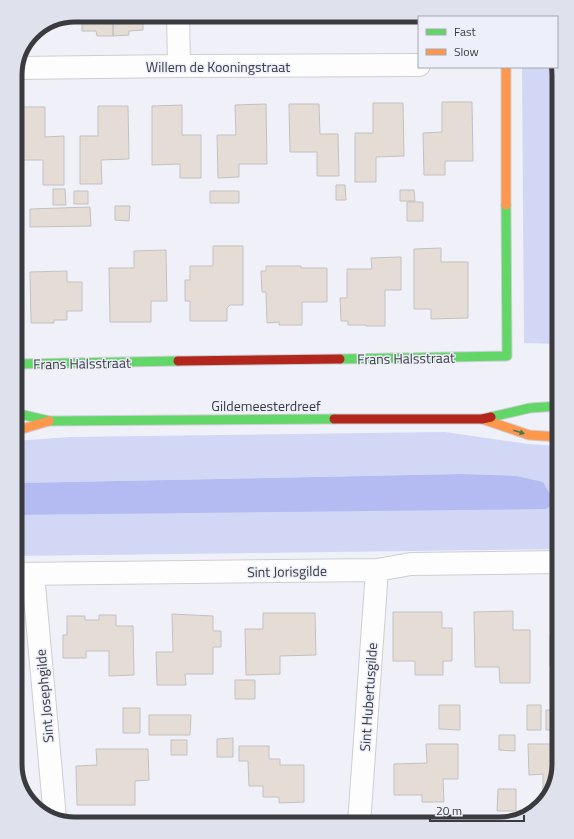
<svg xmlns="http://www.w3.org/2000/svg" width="574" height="839" viewBox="0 0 574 839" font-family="'Titillium Web',sans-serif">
<rect width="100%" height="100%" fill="#f0f1f8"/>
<!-- green -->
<path fill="#d2d7f5" d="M 522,67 L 557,67 L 559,75 L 559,344 L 524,343 Z
M 445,432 L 528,444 L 558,446 L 559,549 L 15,556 L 15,515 L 140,513 L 556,497 L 460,474 L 15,483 L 15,441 L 70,437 Z"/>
<!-- water -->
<path fill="#b3bbf2" d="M 460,474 L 516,476 L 543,482 L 551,496 L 557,497 L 556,505 L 552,505 L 546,509 L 15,515 L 15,483 Z"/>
<!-- building -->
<path fill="#e5ddd5" stroke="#c2c1c2" d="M 82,15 L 113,15 L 113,36 L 97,36 L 96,31 L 82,31 Z
M 113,15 L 143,15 L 143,30 L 129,31 L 129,35 L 113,36 Z
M 222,15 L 251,15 L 251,19 L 222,19 Z
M 251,15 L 281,15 L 281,19 L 251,19 Z
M 313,15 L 342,15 L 343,18 L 313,19 Z
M 342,15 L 372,15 L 372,18 L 343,18 Z
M 404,15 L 433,15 L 433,17 L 404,18 Z
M 433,15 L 462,15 L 463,17 L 433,17 Z
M 442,102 L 472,102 L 473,161 L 445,161 L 445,175 L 424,175 L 423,133 L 442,132 Z
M 373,103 L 403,103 L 404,156 L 376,157 L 376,182 L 355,182 L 355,133 L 373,133 Z
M 266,104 L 267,164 L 239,164 L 239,177 L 218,178 L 217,135 L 236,135 L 235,105 Z
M 289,104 L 319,104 L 320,134 L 338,134 L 339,176 L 317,176 L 317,152 L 290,152 Z
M 182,105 L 182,135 L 201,135 L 201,178 L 180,178 L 180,164 L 152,165 L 152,106 Z
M 98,106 L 128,106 L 129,159 L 101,160 L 102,184 L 80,184 L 80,136 L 98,136 Z
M 15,107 L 45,107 L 45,137 L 64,136 L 64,185 L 43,185 L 43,160 L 15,160 Z
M 336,185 L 345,185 L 346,200 L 336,200 Z
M 53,189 L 65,189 L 66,205 L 53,205 Z
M 400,190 L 414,190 L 415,201 L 400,201 Z
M 74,191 L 88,191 L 88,204 L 74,204 Z
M 210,191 L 239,191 L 239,203 L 210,203 Z
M 407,202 L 423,202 L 423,221 L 407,221 Z
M 115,206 L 130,206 L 129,221 L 115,220 Z
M 90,207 L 91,226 L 30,227 L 30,209 Z
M 213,246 L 243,246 L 243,305 L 230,305 L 227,308 L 227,321 L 190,321 L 190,301 L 185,301 L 185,280 L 190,280 L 190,266 L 213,266 Z
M 441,248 L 441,262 L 468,262 L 468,318 L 431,319 L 431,309 L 414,309 L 414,249 Z
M 166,250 L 167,301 L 151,301 L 151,322 L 110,322 L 109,268 L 134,268 L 134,251 Z
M 401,257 L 401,290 L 385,290 L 385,326 L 366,326 L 366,325 L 348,325 L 348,321 L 341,321 L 340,298 L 347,298 L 347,269 L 372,269 L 371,258 Z
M 266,266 L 301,266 L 301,268 L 327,268 L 327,302 L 302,302 L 302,325 L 279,325 L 279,322 L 267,323 L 266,292 L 262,292 L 261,271 L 266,271 Z
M 67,271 L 67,282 L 82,282 L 82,311 L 67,311 L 67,320 L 54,320 L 54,323 L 31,323 L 30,272 Z
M 513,611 L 513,630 L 530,630 L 530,683 L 500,683 L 499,667 L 475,667 L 474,612 Z
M 393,612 L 442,612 L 442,628 L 452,628 L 452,661 L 443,661 L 443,675 L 415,675 L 415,661 L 393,661 Z
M 263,613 L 315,613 L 316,655 L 280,656 L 280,674 L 246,675 L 245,629 L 263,629 Z
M 172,614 L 213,616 L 213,631 L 221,631 L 221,647 L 213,647 L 213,674 L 185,674 L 186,685 L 157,685 L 156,652 L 173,652 Z
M 99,615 L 116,615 L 116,626 L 133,626 L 134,675 L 109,676 L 109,651 L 86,651 L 86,658 L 63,658 L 63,635 L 67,635 L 67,616 L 85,616 L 85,620 L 99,620 Z
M 550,635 L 559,635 L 559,666 L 550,666 Z
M 235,680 L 255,680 L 255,699 L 235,699 Z
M 439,705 L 460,705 L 460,730 L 439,729 Z
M 527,705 L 541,705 L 541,730 L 527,730 Z
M 123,708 L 140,708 L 140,733 L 123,733 Z
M 546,710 L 559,710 L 559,730 L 546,730 Z
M 149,715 L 191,715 L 190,735 L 149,735 Z
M 499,735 L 515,735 L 515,751 L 499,750 Z
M 233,738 L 233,757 L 217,757 L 217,739 Z
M 171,740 L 187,740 L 187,755 L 171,755 Z
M 426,744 L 458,744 L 458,779 L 443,779 L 444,802 L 422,802 L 422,795 L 394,795 L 394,764 L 427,763 Z
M 528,744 L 559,744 L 559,764 L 551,794 L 546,799 L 543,799 L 543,774 L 529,775 Z
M 239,746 L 269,746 L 269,759 L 280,759 L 280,765 L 304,765 L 304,802 L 279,803 L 279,797 L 263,797 L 263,786 L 249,786 L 248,761 L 239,761 Z
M 96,749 L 148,749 L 149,780 L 135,781 L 135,805 L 77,805 L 76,766 L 97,765 Z
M 498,789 L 516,789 L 516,811 L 497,811 Z
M 192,818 L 211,818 L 211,824 L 192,824 Z
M 389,823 L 445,823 L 445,824 L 389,824 Z"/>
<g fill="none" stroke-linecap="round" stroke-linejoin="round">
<!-- street casing -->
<g stroke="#cdced3" stroke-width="24">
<path id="street" d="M 178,15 L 179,66
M 505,16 L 505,17
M 17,68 L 179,66 L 419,65
M 15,574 L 377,570 L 411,564 L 559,562
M 33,574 L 55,818
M 359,824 L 377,570"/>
</g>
<!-- fast casing -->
<g stroke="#cdced3" stroke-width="11">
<path id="fast" d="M 340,359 L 507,356 L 506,205
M 15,364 L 178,361
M 15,413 L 50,421 L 334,419
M 491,417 L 530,408 L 559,406"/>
</g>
<!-- slow casing -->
<g stroke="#cdced3" stroke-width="11">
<path id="slow" d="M 506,67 L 506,205
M 482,419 L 529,435 L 559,437
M 15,431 L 49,421"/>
</g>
<!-- jam casing -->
<g stroke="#cdced3" stroke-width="11">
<path id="jam" d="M 178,361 L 340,359
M 334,419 L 482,419 L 491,417"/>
</g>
<!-- street -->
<use href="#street" stroke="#fdfdfe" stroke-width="22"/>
<!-- fast -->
<use href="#fast" stroke="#63d668" stroke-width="9"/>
<!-- slow -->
<use href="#slow" stroke="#ff974d" stroke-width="9"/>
<!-- jam -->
<use href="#jam" stroke="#b3261e" stroke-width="9"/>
</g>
<!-- one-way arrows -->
<defs><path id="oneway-solid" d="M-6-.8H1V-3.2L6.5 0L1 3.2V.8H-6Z"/></defs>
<use fill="#4a794f" href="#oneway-solid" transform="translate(519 432) rotate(18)"/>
<g text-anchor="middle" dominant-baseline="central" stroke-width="3" stroke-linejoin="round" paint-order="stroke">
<!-- street labels -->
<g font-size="14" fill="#3a3b3f" stroke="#edeffb">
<text x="218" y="66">Willem de Kooningstraat</text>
<text transform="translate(406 358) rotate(-1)">Frans Halsstraat</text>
<text transform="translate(82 363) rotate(-1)">Frans Halsstraat</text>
<text x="266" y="405">Gildemeesterdreef</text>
<text transform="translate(287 571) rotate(-1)">Sint Jorisgilde</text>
<text transform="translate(44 696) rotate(-95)">Sint Josephgilde</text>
<text transform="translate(368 697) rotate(-86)">Sint Hubertusgilde</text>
</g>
</g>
<!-- crop -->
<path d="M0 0H574V839H0ZM75 22H499A53 53 0 0 1 552 75V764A53 53 0 0 1 499 817H75A53 53 0 0 1 22 764V75A53 53 0 0 1 75 22Z" fill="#dfe1ec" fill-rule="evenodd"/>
<path fill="none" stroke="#3a3b3f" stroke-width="5" d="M75 22H499A53 53 0 0 1 552 75V764A53 53 0 0 1 499 817H75A53 53 0 0 1 22 764V75A53 53 0 0 1 75 22Z"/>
<!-- legend -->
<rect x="418" y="16" width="140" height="52" fill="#edeffb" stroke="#a5a7b0"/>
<rect x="426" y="29" width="20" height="6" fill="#63d668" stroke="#a5a7b0"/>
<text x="454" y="36" font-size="12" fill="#3a3b3f">Fast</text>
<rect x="426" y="49" width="20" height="6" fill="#ff974d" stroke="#a5a7b0"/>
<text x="454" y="56" font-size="12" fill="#3a3b3f">Slow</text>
<!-- scale -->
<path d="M430 815v6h94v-6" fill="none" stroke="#3a3b3f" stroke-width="2"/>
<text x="436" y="815" font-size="12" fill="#3a3b3f" stroke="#edeffb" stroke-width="3" paint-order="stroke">20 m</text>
</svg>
